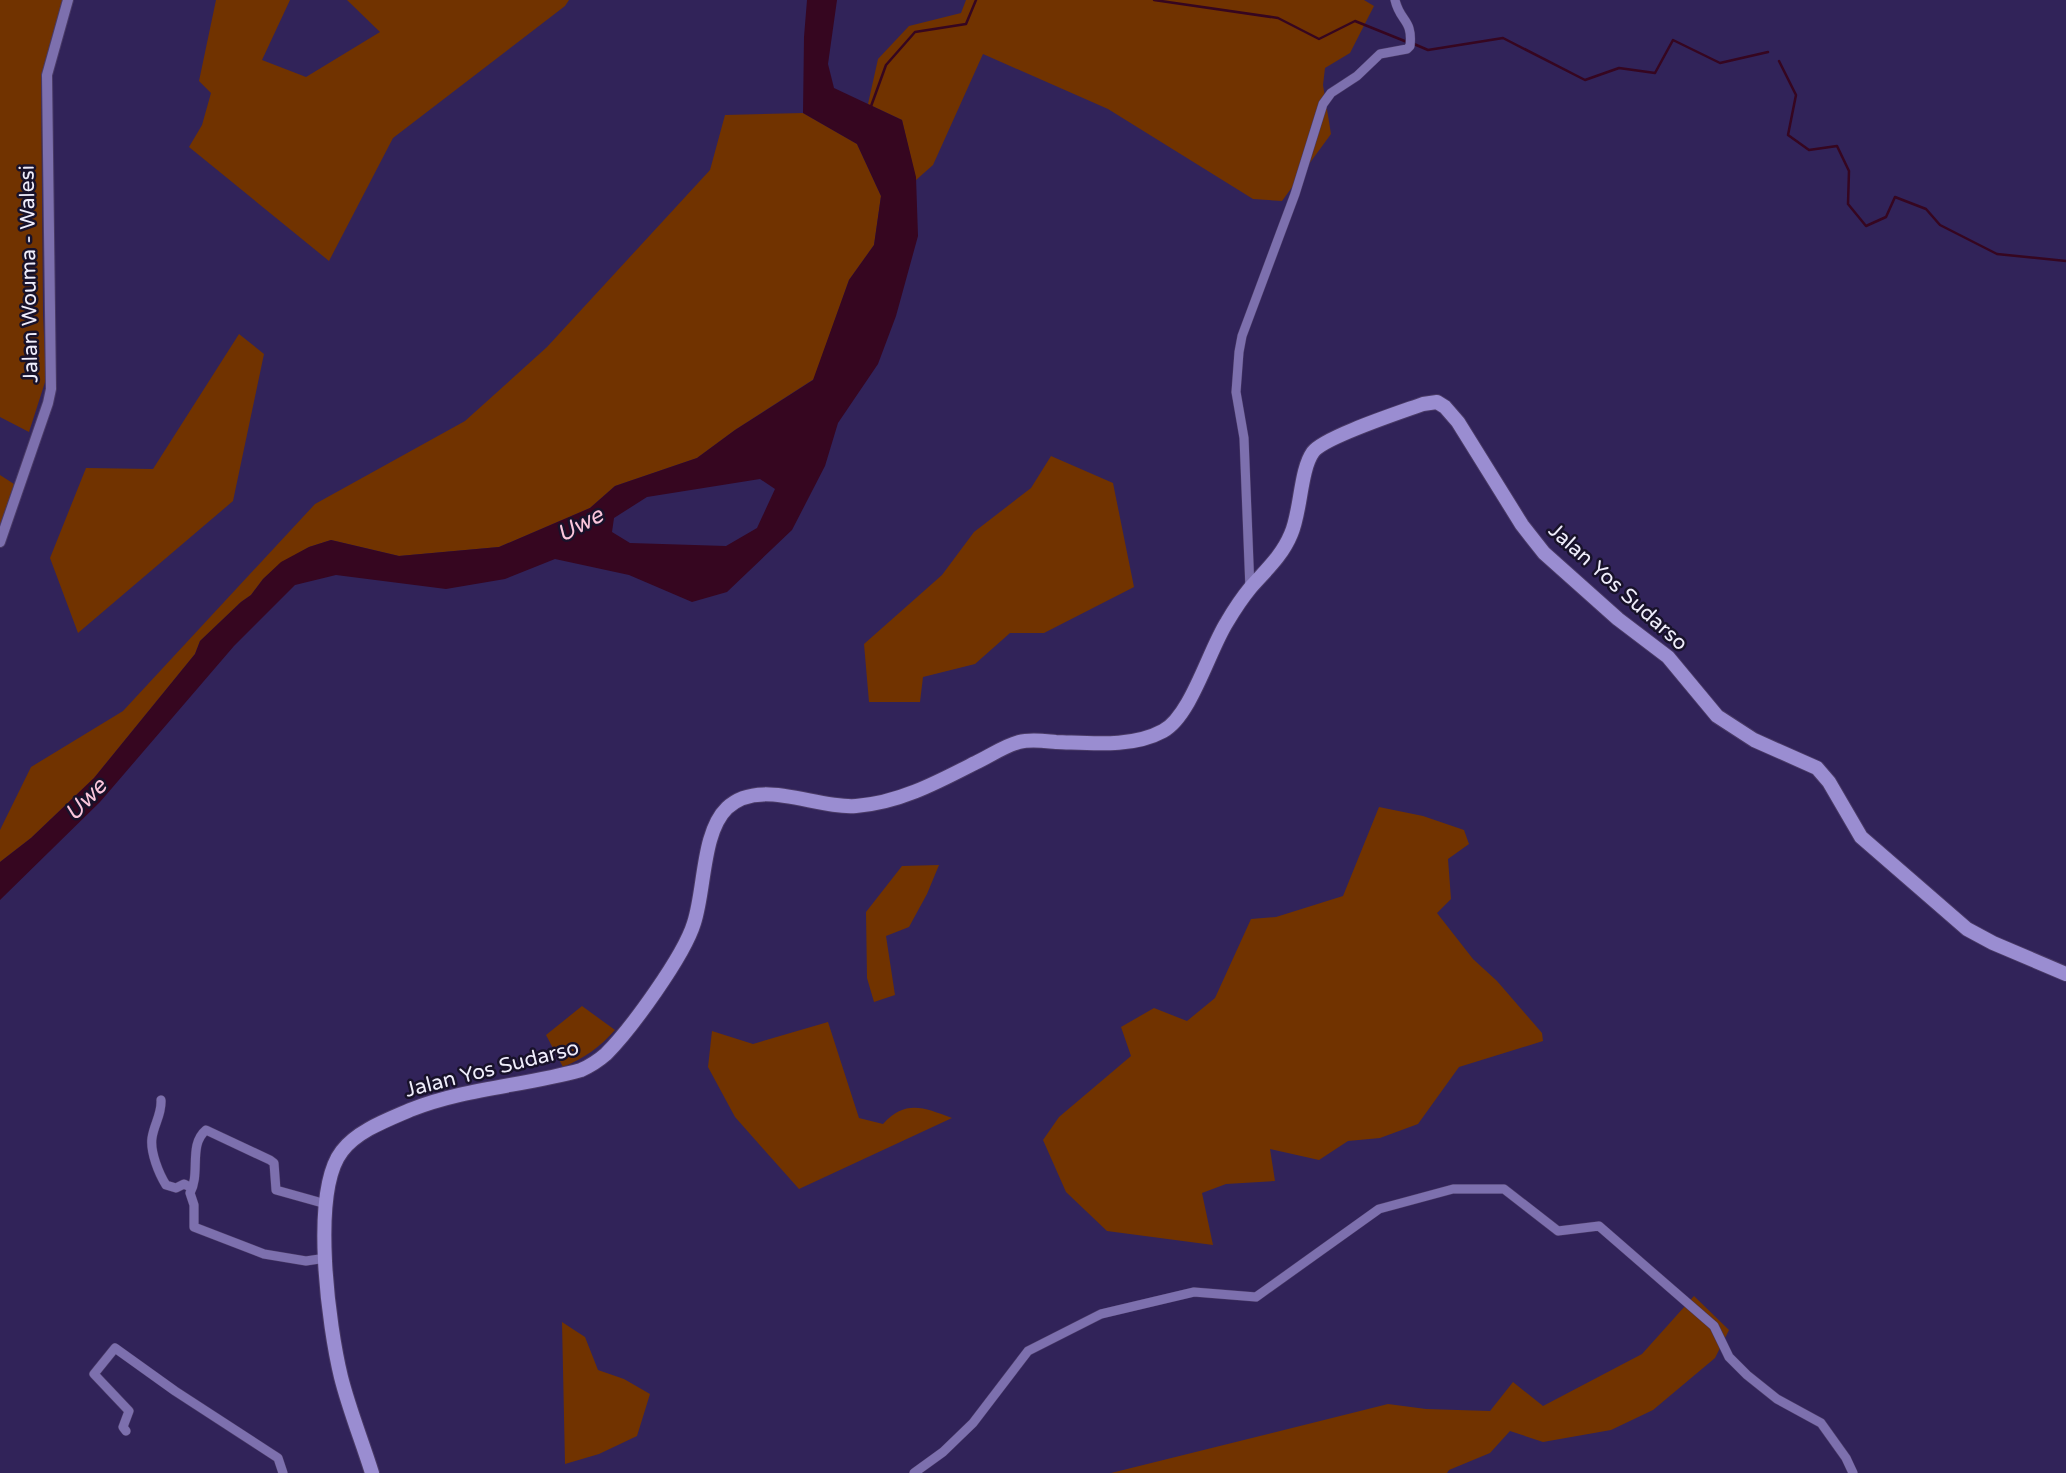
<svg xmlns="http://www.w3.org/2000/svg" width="2066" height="1473" viewBox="0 0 2066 1473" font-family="'Varela Round',sans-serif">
<rect width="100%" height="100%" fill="#312359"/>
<!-- green -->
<path fill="#713300" d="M 0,0 L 65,0 L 41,77 L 43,315 L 46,379 L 29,432 L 0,417 Z
M 216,0 L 290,0 L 262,60 L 306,77 L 380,32 L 347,0 L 569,0 L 565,6 L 393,138 L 329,261 L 189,147 L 202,125 L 211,93 L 199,81 Z
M 966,0 L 1364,0 L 1374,6 L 1350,53 L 1325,68 L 1323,85 L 1331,134 L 1282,201 L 1253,199 L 1108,109 L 983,54 L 933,165 L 916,180 L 902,120 L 868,104 L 878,59 L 909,26 L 961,13 Z
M 803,113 L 857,144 L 881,196 L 874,245 L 849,280 L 814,379 L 735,430 L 697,458 L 615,486 L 590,508 L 499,547 L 399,556 L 331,540 L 309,547 L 281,563 L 263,579 L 251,595 L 241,602 L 200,641 L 195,654 L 94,778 L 31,838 L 0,862 L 0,830 L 31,767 L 123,711 L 315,504 L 465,421 L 547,347 L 710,170 L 725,115 Z
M 239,334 L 264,354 L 233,501 L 78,633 L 50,558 L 86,468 L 153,469 Z
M 1051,456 L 1113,483 L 1134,587 L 1044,633 L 1010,633 L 975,664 L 923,677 L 920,702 L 869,702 L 864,644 L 942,575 L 974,532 L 1031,488 Z
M 0,475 L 14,484 L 0,529 Z
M 1379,807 L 1423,816 L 1464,830 L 1469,844 L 1448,859 L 1451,899 L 1437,913 L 1473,959 L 1497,981 L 1542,1033 L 1543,1041 L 1459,1067 L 1418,1124 L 1380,1138 L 1348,1141 L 1319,1160 L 1270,1149 L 1275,1181 L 1226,1184 L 1202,1193 L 1213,1245 L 1107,1231 L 1066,1192 L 1043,1140 L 1059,1117 L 1131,1056 L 1121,1027 L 1154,1008 L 1187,1021 L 1215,998 L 1251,919 L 1276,917 L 1343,896 Z
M 939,865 L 927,894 L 909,927 L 886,936 L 895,995 L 874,1002 L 867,978 L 866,912 L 902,866 Z
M 582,1006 L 615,1030 C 600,1047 585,1058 563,1067 L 546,1035 Z
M 828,1022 L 859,1118 L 883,1124 C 906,1099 924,1108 952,1118 L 799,1189 L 735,1117 L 708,1067 L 712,1031 L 753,1044 Z
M 1694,1296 L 1729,1330 L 1715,1358 L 1653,1410 L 1611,1430 L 1543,1442 L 1510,1431 L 1490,1453 L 1449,1470 L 1447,1473 L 1111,1473 L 1388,1404 L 1426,1409 L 1490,1411 L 1513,1382 L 1543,1406 L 1642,1354 Z
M 562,1322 L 585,1337 L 598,1370 L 624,1379 L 650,1394 L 637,1436 L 599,1454 L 565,1464 Z"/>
<!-- water -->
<path fill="#360620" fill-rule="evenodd" d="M 807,0 L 837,0 L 828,64 L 834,88 L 902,120 L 916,177 L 918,236 L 896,316 L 878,364 L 838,423 L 825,466 L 792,530 L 727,592 L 692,602 L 629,575 L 555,559 L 505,579 L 446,589 L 336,575 L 295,585 L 234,646 L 100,802 L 0,900 L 0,862 L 31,838 L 94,778 L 195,654 L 200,641 L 241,602 L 251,595 L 263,579 L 281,562 L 309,547 L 331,540 L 399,556 L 499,547 L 590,508 L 615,486 L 697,458 L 735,430 L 813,380 L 849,280 L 874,245 L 881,196 L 857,144 L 803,113 L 804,37 ZM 760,479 L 775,489 L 757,528 L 726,546 L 630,543 L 612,532 L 614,518 L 647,497 Z"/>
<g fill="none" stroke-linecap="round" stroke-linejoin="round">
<!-- stream -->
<path stroke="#360620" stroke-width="2.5" d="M 1154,0 L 1278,18 L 1319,39 L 1355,21 L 1407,42
M 1414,44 L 1428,50 L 1503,38 L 1585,80 L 1619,68 L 1655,73 L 1673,40 L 1720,63 L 1768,52
M 1779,61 L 1796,95 L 1788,135 L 1809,150 L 1837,146 L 1849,171 L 1848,204 L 1866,226 L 1886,217 L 1895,197 L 1926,209 L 1940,225 L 1997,254 L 2066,261
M 870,109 L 886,65 L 915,32 L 966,24 L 976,0"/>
<!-- minor casing -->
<g stroke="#493a66" stroke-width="10">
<path id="minor" d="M 1250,589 L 1244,438 L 1236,392 L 1239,352 L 1242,336 L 1295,194 L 1323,104 L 1331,93 L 1357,76 L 1380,54 L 1407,49 L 1410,46 C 1413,19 1400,22 1395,0
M 161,1100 C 162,1114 154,1124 152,1138 C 150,1152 159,1174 166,1185 L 176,1188 L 184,1184 L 192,1188
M 326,1258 L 306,1261 L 264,1254 L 194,1227 L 194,1205 L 190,1193 C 201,1173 188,1145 206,1130 L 270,1160 L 274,1163 L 276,1190 L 326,1204
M 126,1431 L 123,1427 L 129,1411 L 94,1374 L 115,1348 L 175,1391 L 278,1458 L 283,1473
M 914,1473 L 943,1452 L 973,1423 L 1028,1351 L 1101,1314 L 1194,1292 L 1256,1297 L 1379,1209 L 1453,1189 L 1504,1189 L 1558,1231 L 1599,1226 L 1714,1326 L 1729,1357 L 1747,1375 L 1777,1399 L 1821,1423 L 1846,1458 L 1853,1473"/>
</g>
<!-- tertiary casing -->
<g stroke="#493a66" stroke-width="12">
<path id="tertiary" d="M 0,542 L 48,403 L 51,389 L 47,75 L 68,0"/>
</g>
<!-- primary casing -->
<g stroke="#493a66" stroke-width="16">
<path id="primary" d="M 372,1473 C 362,1441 349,1409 341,1377 C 329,1328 310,1192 342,1151 C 357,1131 387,1120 410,1110 C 465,1088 524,1086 581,1070 C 590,1066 598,1061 606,1054 C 631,1029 684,956 694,923 C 705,890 702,832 727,808 C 759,777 816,809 856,806 C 899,803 938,782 975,763 C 990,756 1004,746 1019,742 C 1031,739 1044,741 1056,742 C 1090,743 1132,748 1163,731 C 1191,716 1209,650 1227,622 C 1234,610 1242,598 1251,587 C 1266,570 1282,556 1291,534 C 1301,512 1300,470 1313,452 C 1324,437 1401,412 1423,404 L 1437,402 L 1445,407 L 1458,422 L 1522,525 L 1544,553 L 1618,619 L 1668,657 L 1717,716 L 1754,740 L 1817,768 L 1829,782 L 1861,837 L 1967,929 L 1993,943 L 2066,974"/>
</g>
<!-- minor -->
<use href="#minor" stroke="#7d70ae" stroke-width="9"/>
<!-- tertiary -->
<use href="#tertiary" stroke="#7d70ae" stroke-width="10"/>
<!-- primary -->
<use href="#primary" stroke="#9a8dd1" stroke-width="14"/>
</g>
<g text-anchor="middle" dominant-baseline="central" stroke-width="5" stroke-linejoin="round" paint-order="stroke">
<!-- street labels -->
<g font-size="21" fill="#efedfb" stroke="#18122a">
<text transform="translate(29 274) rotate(-91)">Jalan Wouma - Walesi</text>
<text transform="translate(1618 587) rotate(42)">Jalan Yos Sudarso</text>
<text transform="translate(492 1069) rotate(-14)">Jalan Yos Sudarso</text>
</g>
<!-- water labels -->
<g font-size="23" font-style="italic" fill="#fbc6dc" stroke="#18122a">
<text transform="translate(580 525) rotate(-28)">Uwe</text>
<text transform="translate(86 800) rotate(-46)">Uwe</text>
</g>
</g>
</svg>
